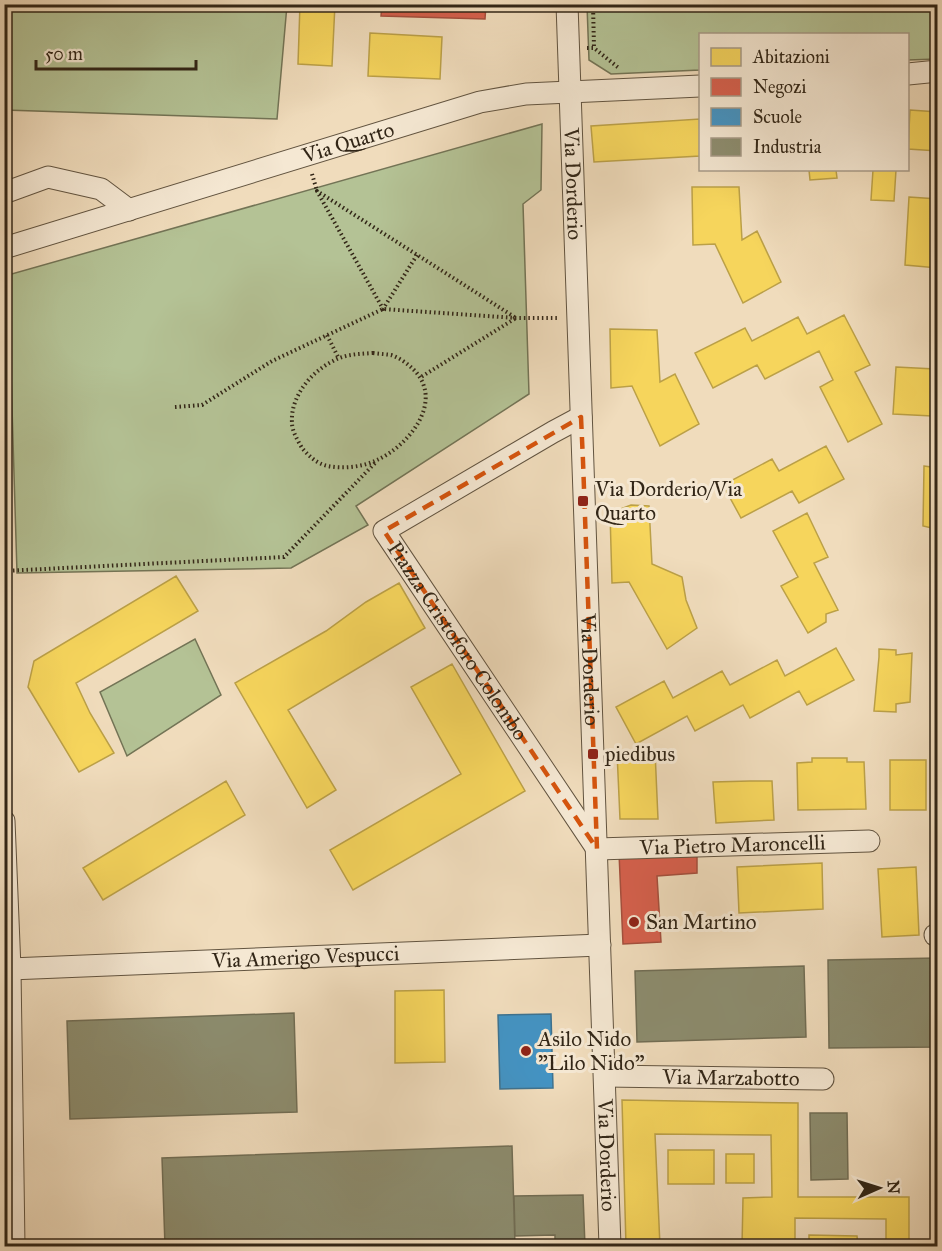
<svg xmlns="http://www.w3.org/2000/svg" width="942" height="1251" viewBox="0 0 942 1251" font-family="'IM FELL Great Primer',serif">
<rect width="100%" height="100%" fill="#f0dcbc"/>
<filter id="stains"><feTurbulence type="fractalNoise" baseFrequency=".00333" numOctaves="4"/><feColorMatrix values="0 0 0 0 .2 0 0 0 0 .09 0 0 0 0 .02 0 0 0 .5 -.17"/></filter>
<radialGradient id="worn" r=".72"><stop offset=".6" stop-color="#630" stop-opacity="0"/><stop offset="1" stop-color="#630" stop-opacity=".3"/></radialGradient>
<!-- green -->
<path fill="#b4c295" stroke="#737456" stroke-width="1.5" d="M 5,4 L 287,5 L 277,119 L 5,110 Z
M 587,5 L 937,5 L 937,59 L 908,60 L 908,34 L 700,34 L 700,70 L 611,74 L 589,60 Z
M 542,124 L 541,190 L 523,204 L 529,394 L 356,506 L 368,525 L 291,568 L 17,573 L 8,275 Z
M 195,639 L 221,695 L 127,756 L 100,692 Z
M 932,815 L 937,815 L 937,867 L 932,867 Z"/>
<!-- homes -->
<path fill="#f6d55c" stroke="#bba047" stroke-width="1.5" d="M 300,4 L 335,4 L 332,66 L 298,64 Z
M 370,33 L 442,37 L 440,79 L 368,76 Z
M 910,110 L 938,112 L 938,151 L 908,149 Z
M 700,119 L 700,156 L 594,162 L 591,126 Z
M 809,170 L 836,170 L 837,178 L 810,180 Z
M 873,170 L 896,170 L 894,201 L 871,200 Z
M 692,187 L 739,187 L 742,240 L 757,231 L 781,282 L 743,303 L 715,244 L 693,245 Z
M 909,197 L 938,199 L 938,268 L 905,265 Z
M 844,315 L 870,365 L 855,372 L 882,424 L 848,442 L 820,387 L 833,380 L 819,351 L 765,379 L 757,365 L 713,388 L 695,353 L 745,328 L 752,341 L 798,317 L 807,334 Z
M 610,329 L 657,330 L 660,382 L 675,374 L 699,424 L 660,446 L 632,386 L 611,388 Z
M 896,367 L 935,369 L 932,416 L 893,414 Z
M 826,446 L 844,479 L 799,503 L 792,491 L 741,518 L 723,485 L 772,459 L 779,471 Z
M 924,466 L 938,468 L 938,522 L 932,523 L 932,528 L 923,526 Z
M 631,505 L 649,506 L 652,564 L 682,577 L 686,600 L 697,628 L 667,649 L 629,582 L 612,583 L 610,513 Z
M 807,513 L 828,557 L 814,563 L 838,610 L 826,614 L 826,622 L 808,633 L 781,586 L 798,577 L 773,531 Z
M 176,576 L 198,611 L 76,683 L 90,713 L 114,753 L 79,772 L 28,687 L 34,661 Z
M 399,583 L 425,628 L 288,710 L 336,790 L 307,808 L 235,683 L 326,631 L 366,602 Z
M 836,648 L 854,680 L 807,705 L 799,691 L 750,718 L 743,705 L 695,731 L 687,716 L 636,744 L 616,707 L 664,681 L 673,698 L 722,671 L 730,685 L 777,660 L 785,676 Z
M 879,649 L 896,650 L 896,655 L 912,653 L 910,702 L 896,704 L 896,712 L 874,711 L 879,657 Z
M 452,664 L 525,791 L 353,890 L 330,850 L 461,774 L 411,687 Z
M 655,751 L 658,819 L 620,819 L 617,752 Z
M 812,758 L 847,758 L 847,762 L 864,762 L 866,809 L 798,810 L 797,763 L 812,762 Z
M 890,760 L 926,760 L 926,810 L 890,810 Z
M 226,781 L 245,815 L 103,900 L 83,868 Z
M 750,781 L 772,781 L 774,820 L 716,823 L 713,782 Z
M 822,863 L 823,909 L 739,913 L 737,867 Z
M 916,867 L 919,935 L 882,937 L 878,869 Z
M 444,990 L 445,1062 L 395,1063 L 395,991 Z
M 622,1100 L 798,1103 L 798,1197 L 909,1197 L 909,1246 L 886,1246 L 886,1219 L 795,1218 L 795,1246 L 742,1246 L 743,1198 L 772,1197 L 771,1135 L 655,1134 L 660,1246 L 626,1246 Z
M 668,1150 L 714,1150 L 714,1184 L 668,1184 Z
M 726,1154 L 754,1154 L 754,1183 L 726,1183 Z
M 809,1235 L 857,1236 L 858,1246 L 809,1246 Z"/>
<!-- shops -->
<path fill="#d6604d" stroke="#a54f3d" stroke-width="1.5" d="M 382,4 L 486,4 L 485,19 L 381,16 Z
M 619,853 L 697,853 L 697,873 L 657,876 L 661,942 L 623,944 Z"/>
<!-- schools -->
<path fill="#4393c3" stroke="#3e728f" stroke-width="1.5" d="M 551,1014 L 553,1088 L 500,1089 L 498,1015 Z"/>
<!-- industry -->
<path fill="#8c8c6e" stroke="#716d54" stroke-width="1.5" d="M 938,958 L 938,1047 L 829,1048 L 828,960 Z
M 804,966 L 806,1037 L 637,1042 L 635,971 Z
M 294,1013 L 297,1112 L 70,1119 L 67,1021 Z
M 810,1113 L 847,1113 L 848,1179 L 811,1180 Z
M 512,1146 L 515,1246 L 165,1246 L 162,1158 Z
M 583,1195 L 585,1246 L 555,1246 L 555,1235 L 515,1236 L 514,1196 Z"/>
<g fill="none" stroke-linecap="round" stroke-linejoin="round">
<!-- minor casing -->
<g stroke="#625440" stroke-width="23">
<g id="minor">
<path id="s1" d="M 567,4 L 610,1246"/>
<path d="M 908,74 L 938,71"/>
<path d="M 4,193 L 48,177 L 101,189 L 129,210"/>
<path id="s2" d="M 4,248 L 480,102 L 526,94 L 700,86"/>
<path id="s3" d="M 581,417 L 553,432 L 384,531 L 597,849 L 869,841"/>
<path d="M 4,821 L 10,969 L 14,1246"/>
<path d="M 935,935 L 938,935"/>
<path id="s4" d="M 10,969 L 600,945"/>
<path id="s5" d="M 605,1076 L 823,1079"/>
</g>
</g>
<!-- path -->
<path stroke="#322617" stroke-width="4" stroke-dasharray="1.5 3" stroke-linecap="butt" d="M 593,4 L 594,48
M 587,48 L 594,48 L 620,69
M 312,174 L 317,191
M 417,255 L 383,309 L 317,191 L 516,318 L 421,377
M 327,335 L 339,359
M 373,353 C 379,354 385,354 391,355 C 400,358 408,364 414,370 C 445,402 408,446 377,460 C 363,467 343,469 328,466 C 317,464 309,456 302,448 C 298,441 292,431 292,423 C 290,397 311,372 333,361 C 345,354 359,354 373,353 Z
M 175,407 L 202,405 L 272,361 L 383,309 L 516,318 L 559,318
M 4,571 L 284,557 L 377,461"/>
<!-- minor -->
<use href="#minor" stroke="#f5e8d3" stroke-width="21"/>
</g>
<!-- marked area -->
<path fill="none" stroke="#d6540d" stroke-width="4.5" stroke-dasharray="12 8" stroke-linejoin="round" d="M 581,417 L 583,461 L 597,849 L 384,531 Z"/>
<!-- markers -->
<g fill="#8f2418" stroke="#f5e8d3" stroke-width="2">
<rect x="577" y="495" width="12" height="12" rx="3"/>
<rect x="587" y="748" width="12" height="12" rx="3"/>
<circle cx="634" cy="922" r="6"/>
<circle cx="526" cy="1051" r="6"/>
</g>
<g text-anchor="middle" dominant-baseline="central" stroke-width="6" stroke-linejoin="round" paint-order="stroke">
<!-- street labels -->
<g font-size="21" fill="#322617" stroke="#f5e8d3">
<text stroke="none"><textPath href="#s2" startOffset="360">Via Quarto</textPath></text>
<text stroke="none"><textPath href="#s1" startOffset="180">Via Dorderio</textPath></text>
<text stroke="none"><textPath href="#s3" startOffset="360">Piazza Cristoforo Colombo</textPath></text>
<text stroke="none"><textPath href="#s1" startOffset="666">Via Dorderio</textPath></text>
<text stroke="none"><textPath href="#s3" startOffset="746">Via Pietro Maroncelli</textPath></text>
<text stroke="none"><textPath href="#s4" startOffset="296">Via Amerigo Vespucci</textPath></text>
<text stroke="none"><textPath href="#s5" startOffset="126">Via Marzabotto</textPath></text>
<text stroke="none"><textPath href="#s1" startOffset="1152">Via Dorderio</textPath></text>
</g>
<!-- poi labels -->
<g font-size="21" fill="#322617" stroke="#f5e8d3" text-anchor="start">
<text x="595" y="489">Via Dorderio/Via<tspan x="595" dy="24">Quarto</tspan></text>
<text x="605" y="754">piedibus</text>
<text x="646" y="922">San Martino</text>
<text x="538" y="1039">Asilo Nido<tspan x="538" dy="24">"Lilo Nido"</tspan></text>
</g>
</g>
<!-- margin -->
<rect width="942" height="1251" fill="none" stroke="#f0dcbc" stroke-width="24"/>
<rect x="6" y="6" width="930" height="1239" fill="none" stroke="#322617" stroke-width="3"/>
<rect x="12" y="12" width="918" height="1227" fill="none" stroke="#322617" stroke-width="1.5"/>
<!-- legend -->
<rect x="699" y="33" width="210" height="138" fill="#f5e8d3" stroke="#a79a88" stroke-width="1.5"/>
<rect x="711" y="48" width="30" height="18" fill="#f6d55c" stroke="#a79a88" stroke-width="1.5"/>
<text x="753" y="63" font-size="18" fill="#322617">Abitazioni</text>
<rect x="711" y="78" width="30" height="18" fill="#d6604d" stroke="#a79a88" stroke-width="1.5"/>
<text x="753" y="93" font-size="18" fill="#322617">Negozi</text>
<rect x="711" y="108" width="30" height="18" fill="#4393c3" stroke="#a79a88" stroke-width="1.5"/>
<text x="753" y="123" font-size="18" fill="#322617">Scuole</text>
<rect x="711" y="138" width="30" height="18" fill="#8c8c6e" stroke="#a79a88" stroke-width="1.5"/>
<text x="753" y="153" font-size="18" fill="#322617">Industria</text>
<!-- north arrow -->
<g transform="translate(879 1188) rotate(87)" stroke="#f5e8d3" stroke-width="4.5" paint-order="stroke">
<path d="M0-4.5L10 22L0 15L-10 22Z" fill="#322617"/>
<text y="-9" font-size="16" font-weight="bold" text-anchor="middle" fill="#322617">N</text>
</g>
<!-- scale -->
<path d="M36 60v9h160v-9" fill="none" stroke="#322617" stroke-width="3"/>
<text x="45" y="60" font-size="18" fill="#322617" stroke="#f5e8d3" stroke-width="4.5" paint-order="stroke">50 m</text>
<rect width="100%" height="100%" filter="url(#stains)"/>
<rect width="100%" height="100%" fill="url(#worn)"/>
</svg>
